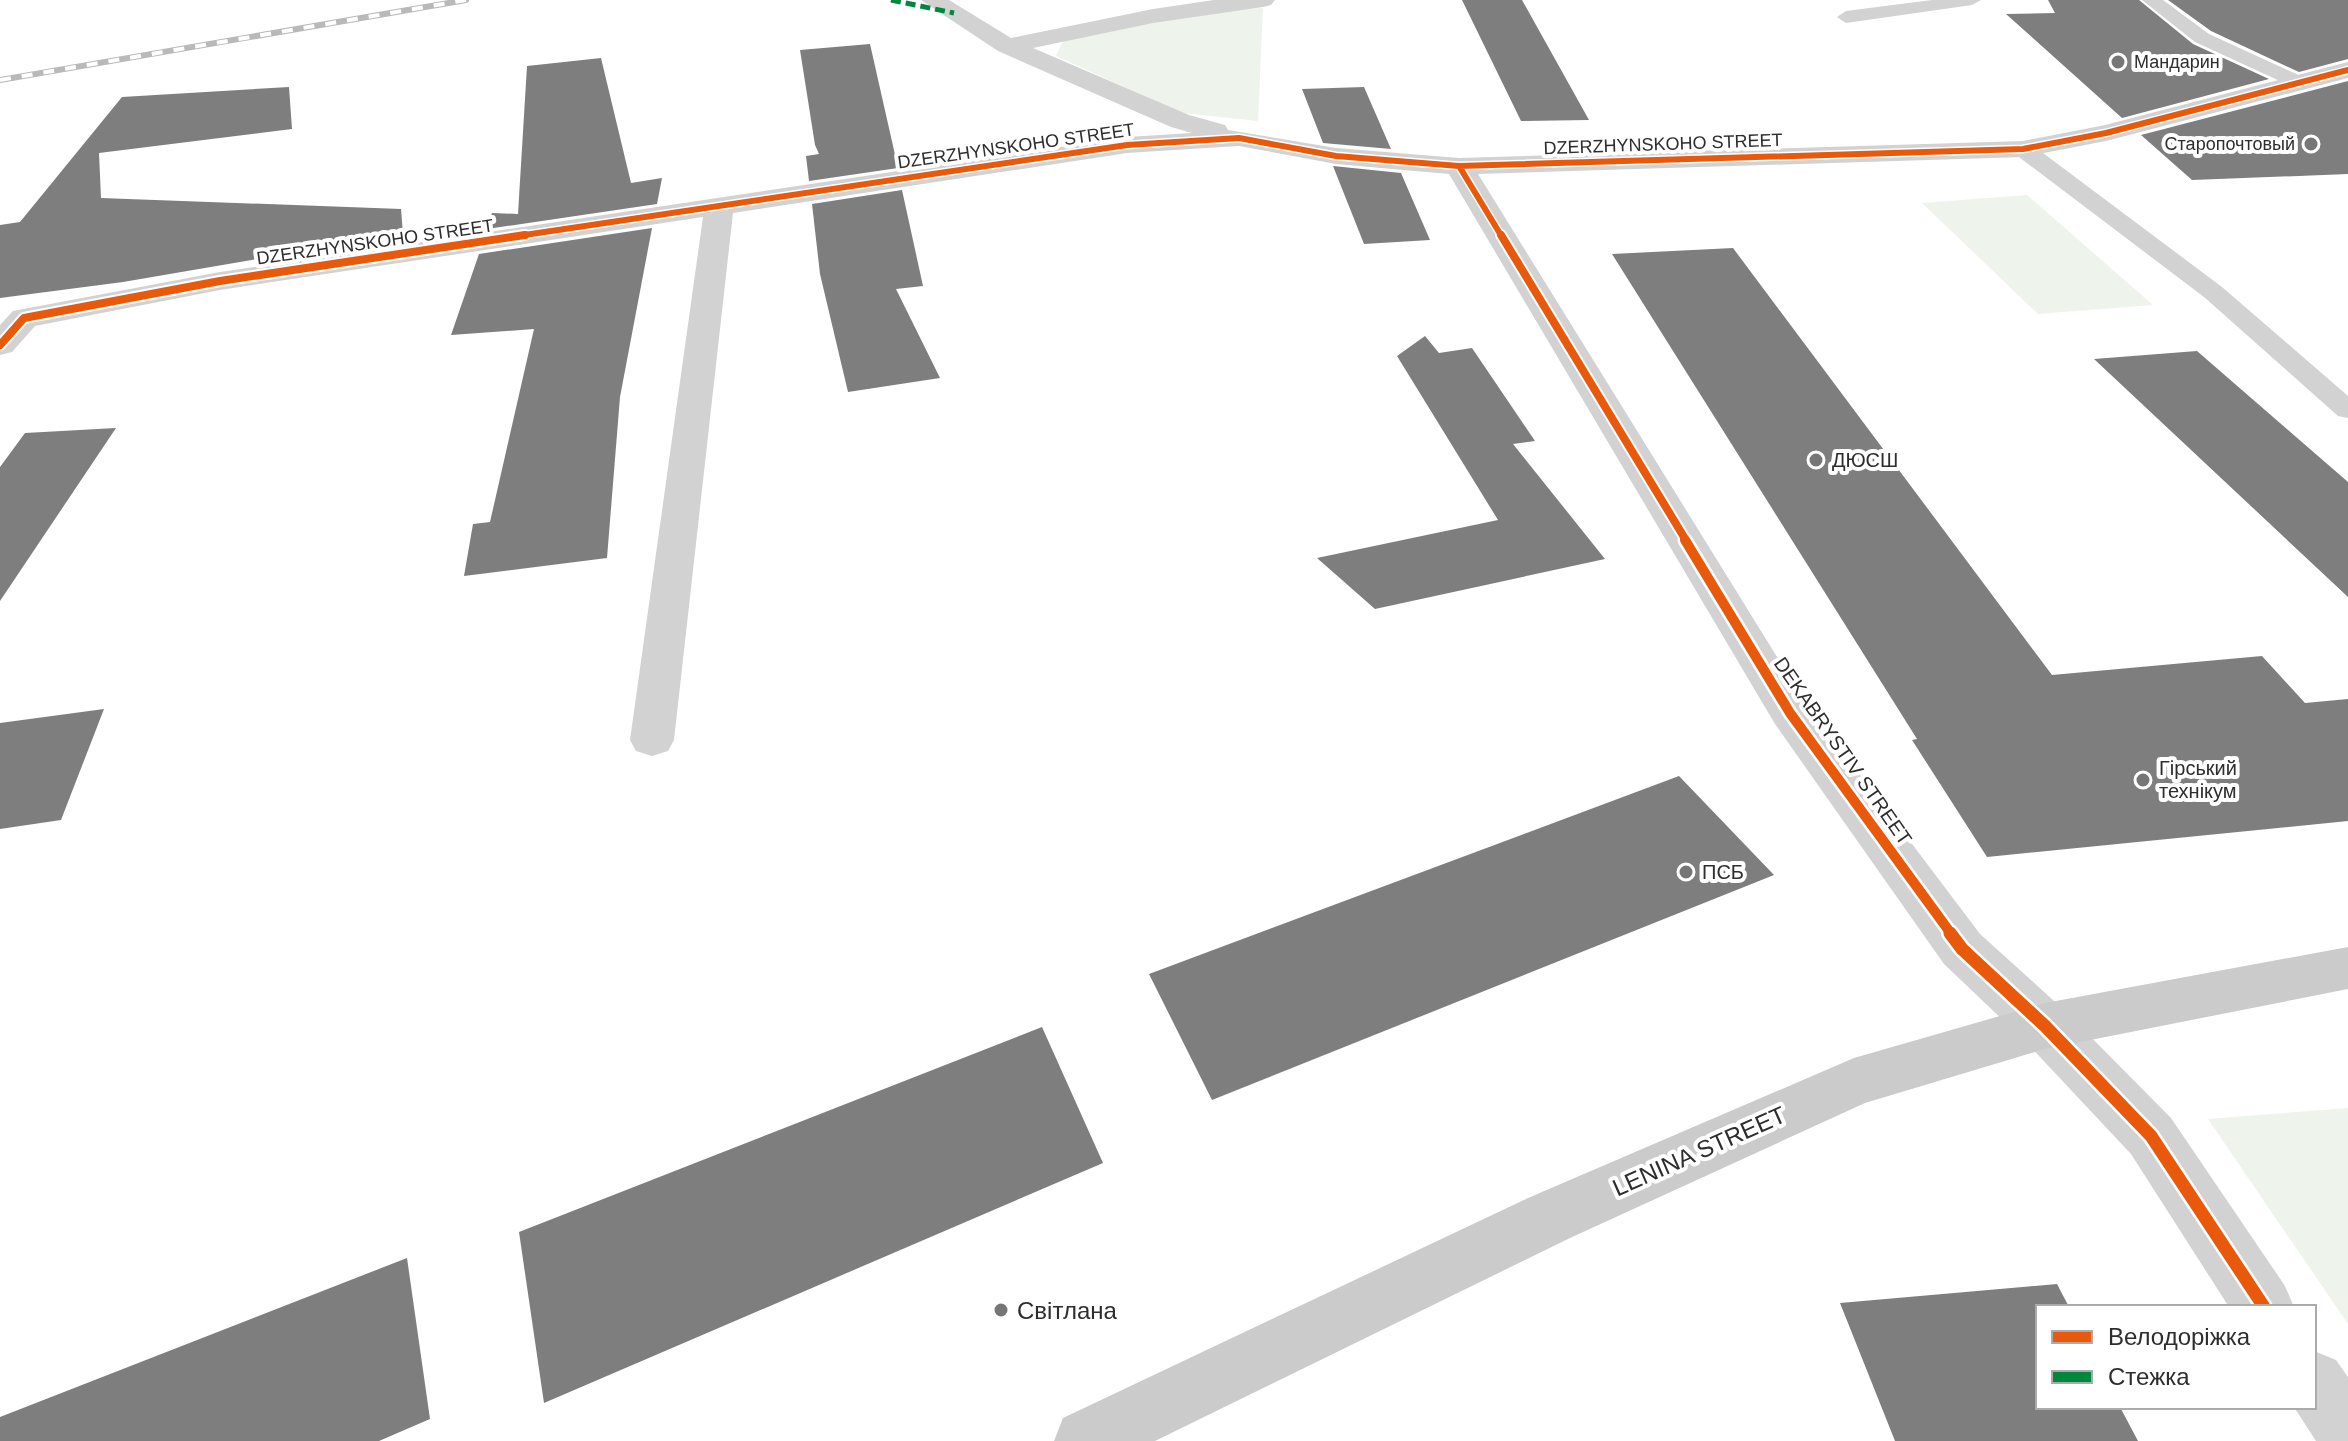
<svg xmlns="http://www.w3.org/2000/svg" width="2348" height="1441" viewBox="0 0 2348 1441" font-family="Helvetica,sans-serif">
<rect width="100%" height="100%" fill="#fff"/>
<!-- green -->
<path fill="#eef3eb" d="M 1263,8 L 1258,121 L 1182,113 L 1056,56 L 1063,41 C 1130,26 1195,11 1263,8 Z
M 2027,195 L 2153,305 L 2038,314 L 1922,203 Z
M 2348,1108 L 2348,1324 L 2208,1119 Z"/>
<!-- building -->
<path fill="#7e7e7e" d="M 1462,0 L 1522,0 L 1589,120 L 1521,121 Z
M 2048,0 L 2139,0 L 2193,44 L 2269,79 L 2122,118 L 2006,14 L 2055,13 Z
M 2168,0 L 2348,0 L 2348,59 L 2299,72 L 2211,31 Z
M 870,44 L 898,168 L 809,181 L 806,156 L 819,154 L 815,145 L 800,50 Z
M 601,58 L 631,183 L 662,178 L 657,204 L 487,229 L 492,213 L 518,214 L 527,66 Z
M 2348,81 L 2348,174 L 2192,180 L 2141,135 Z
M 289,87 L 292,129 L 99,153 L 101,198 L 401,209 L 403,234 L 123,282 L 0,298 L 0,225 L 20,222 L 122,97 Z
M 1364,87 L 1391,149 L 1323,143 L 1302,89 Z
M 1333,166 L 1401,173 L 1430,240 L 1364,244 Z
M 902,190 L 923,286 L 896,289 L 940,378 L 848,392 L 820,274 L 812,204 Z
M 652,228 L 620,397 L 607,558 L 464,576 L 473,524 L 490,522 L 534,329 L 451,335 L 479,254 Z
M 1733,248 L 2052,675 L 2262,656 L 2305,703 L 2348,699 L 2348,821 L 1987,857 L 1912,740 L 1917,739 L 1612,254 Z
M 1425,336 L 1439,353 L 1472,348 L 1535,441 L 1513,444 L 1605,559 L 1375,609 L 1317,558 L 1498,520 L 1397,356 Z
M 2197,351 L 2348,482 L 2348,597 L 2094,359 Z
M 116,428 L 0,601 L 0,467 L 25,433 Z
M 104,709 L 61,820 L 0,829 L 0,723 Z
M 1679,776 L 1774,875 L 1212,1100 L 1149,974 Z
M 1042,1027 L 1103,1163 L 544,1403 L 519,1232 Z
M 407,1258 L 430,1419 L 379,1441 L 0,1441 L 0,1417 Z
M 2057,1284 L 2069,1307 L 2038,1307 L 2038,1407 L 2120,1407 L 2138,1441 L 1895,1441 L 1840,1303 Z"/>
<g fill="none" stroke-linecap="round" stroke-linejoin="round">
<!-- service -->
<path fill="#d2d2d2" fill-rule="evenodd" d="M 1932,0 L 1981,0 L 1972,5 L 1846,23 L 1837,17 L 1846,11 Z
M 2142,0 L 2163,0 L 2209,34 L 2305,78 L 2308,82 L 2305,86 L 2291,86 L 2195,42 Z
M 2023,143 L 2031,144 L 2222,287 L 2348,396 L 2348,418 L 2338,416 L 2204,297 L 2015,154 L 2012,149 Z"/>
<!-- minor -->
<path fill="#d2d2d2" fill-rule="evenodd" d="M 921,0 L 949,0 L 1011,38 L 1153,9 L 1214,0 L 1275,0 L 1271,5 L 1263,7 L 1153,23 L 1033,48 L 1189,115 L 1225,125 L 1228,130 L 1336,148 L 1459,158 L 2023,141 L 2105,125 L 2348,62 L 2348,78 L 2106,141 L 2023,157 L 1478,174 L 1805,702 L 1980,934 L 2064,1010 L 2171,1118 L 2285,1286 L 2294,1307 L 2229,1307 L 2131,1154 L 2026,1042 L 1944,964 L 1775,724 L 1449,174 L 1336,164 L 1239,146 L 1127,153 L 733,213 L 674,740 L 668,751 L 652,756 L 636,751 L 630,740 L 703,217 L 220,290 L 35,326 L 12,352 L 0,355 L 0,325 L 13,311 L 220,272 L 1127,137 L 1192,133 L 1171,127 L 998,51 Z
M 2314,1351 L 2336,1360 L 2348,1377 L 2348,1441 L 2316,1441 L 2294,1407 L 2314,1407 Z"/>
<!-- secondary -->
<path fill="#cbcbcb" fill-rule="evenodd" d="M 2348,947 L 2348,989 L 2045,1049 L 1865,1103 L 1570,1238 L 1155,1441 L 1054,1441 L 1063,1418 L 1528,1198 L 1854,1058 L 2045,1003 Z"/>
<!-- rail casing -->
<g stroke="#b9b9b9" stroke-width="6">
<path id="rail" d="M 0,80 L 466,0"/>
</g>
<!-- rail -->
<use href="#rail" stroke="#fff" stroke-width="4" stroke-dasharray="11" stroke-linecap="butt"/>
<!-- quiet -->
<path stroke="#00873e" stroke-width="5" stroke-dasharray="10 5" stroke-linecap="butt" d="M 891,0 L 954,13"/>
<!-- cycleway-far3 casing -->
<g stroke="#fff" stroke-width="9">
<path id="cycleway-far3" d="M 1459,166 L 1502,237
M 511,237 L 1127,145 L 1239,138 L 1336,156 L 1459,166 L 2023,149 L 2106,133 L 2348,70"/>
</g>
<!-- cycleway-far2 casing -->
<g stroke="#fff" stroke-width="12">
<path id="cycleway-far2" d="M 1501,235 L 1687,542
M 0,345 L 24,318 L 220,281 L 525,235"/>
</g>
<!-- cycleway-far1 casing -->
<g stroke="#fff" stroke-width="15">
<path id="cycleway-far1" d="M 1685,540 L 1790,713 L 1952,935"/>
</g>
<!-- cycleway casing -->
<g stroke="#fff" stroke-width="18">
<path id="cycleway" d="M 1950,933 L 1962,949 L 2045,1026 L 2151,1136 L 2264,1307"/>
</g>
<!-- cycleway-far3 -->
<use href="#cycleway-far3" stroke="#e8590c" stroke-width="6"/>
<!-- cycleway-far2 -->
<use href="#cycleway-far2" stroke="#e8590c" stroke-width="8"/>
<!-- cycleway-far1 -->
<use href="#cycleway-far1" stroke="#e8590c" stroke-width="10"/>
<!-- cycleway -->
<use href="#cycleway" stroke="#e8590c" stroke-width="13"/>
</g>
<!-- markers -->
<g fill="#767676" stroke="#fff" stroke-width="3">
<circle cx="2118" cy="62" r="8"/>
<circle cx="2311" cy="144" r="8"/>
<circle cx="1816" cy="460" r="8"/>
<circle cx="2143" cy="780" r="8"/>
<circle cx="1686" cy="872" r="8"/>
<circle cx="1001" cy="1310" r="8"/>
</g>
<g text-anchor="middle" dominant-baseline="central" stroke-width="8" stroke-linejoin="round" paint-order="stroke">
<!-- far-poi labels -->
<g font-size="18" fill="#2d2d2d" stroke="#fff" text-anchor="start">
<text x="2134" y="62">Мандарин</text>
<text x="2295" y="144" text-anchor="end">Старопочтовый</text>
</g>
<!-- far-street labels -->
<g font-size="18" fill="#2d2d2d" stroke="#fff">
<text transform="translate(1663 144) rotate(-2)">DZERZHYNSKOHO STREET</text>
<text transform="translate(1016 146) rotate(-8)">DZERZHYNSKOHO STREET</text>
<text transform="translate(375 242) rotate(-8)">DZERZHYNSKOHO STREET</text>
</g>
<!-- poi labels -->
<g font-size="20" fill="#2d2d2d" stroke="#fff" text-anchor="start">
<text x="1832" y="460">ДЮСШ</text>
<text x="2159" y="768">Гірський<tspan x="2159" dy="23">технікум</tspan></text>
<text x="1702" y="872">ПСБ</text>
</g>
<!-- street labels -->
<g font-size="20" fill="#2d2d2d" stroke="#fff">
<text transform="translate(1843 751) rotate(55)">DEKABRYSTIV STREET</text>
</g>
<!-- near-street labels -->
<g font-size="24" fill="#2d2d2d" stroke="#fff">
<text transform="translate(1699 1151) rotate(-24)">LENINA STREET</text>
</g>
<!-- near-poi labels -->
<g font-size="24" fill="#2d2d2d" stroke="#fff" text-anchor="start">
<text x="1017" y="1310">Світлана</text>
</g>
</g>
<!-- legend -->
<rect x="2036" y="1305" width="280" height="104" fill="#ffffff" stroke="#ababab" stroke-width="2"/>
<rect x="2052" y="1331" width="40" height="12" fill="#e8590c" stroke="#ababab" stroke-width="2"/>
<text x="2108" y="1345" font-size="24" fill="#2d2d2d">Велодоріжка</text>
<rect x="2052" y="1371" width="40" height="12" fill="#00873e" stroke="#ababab" stroke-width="2"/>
<text x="2108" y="1385" font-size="24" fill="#2d2d2d">Стежка</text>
</svg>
